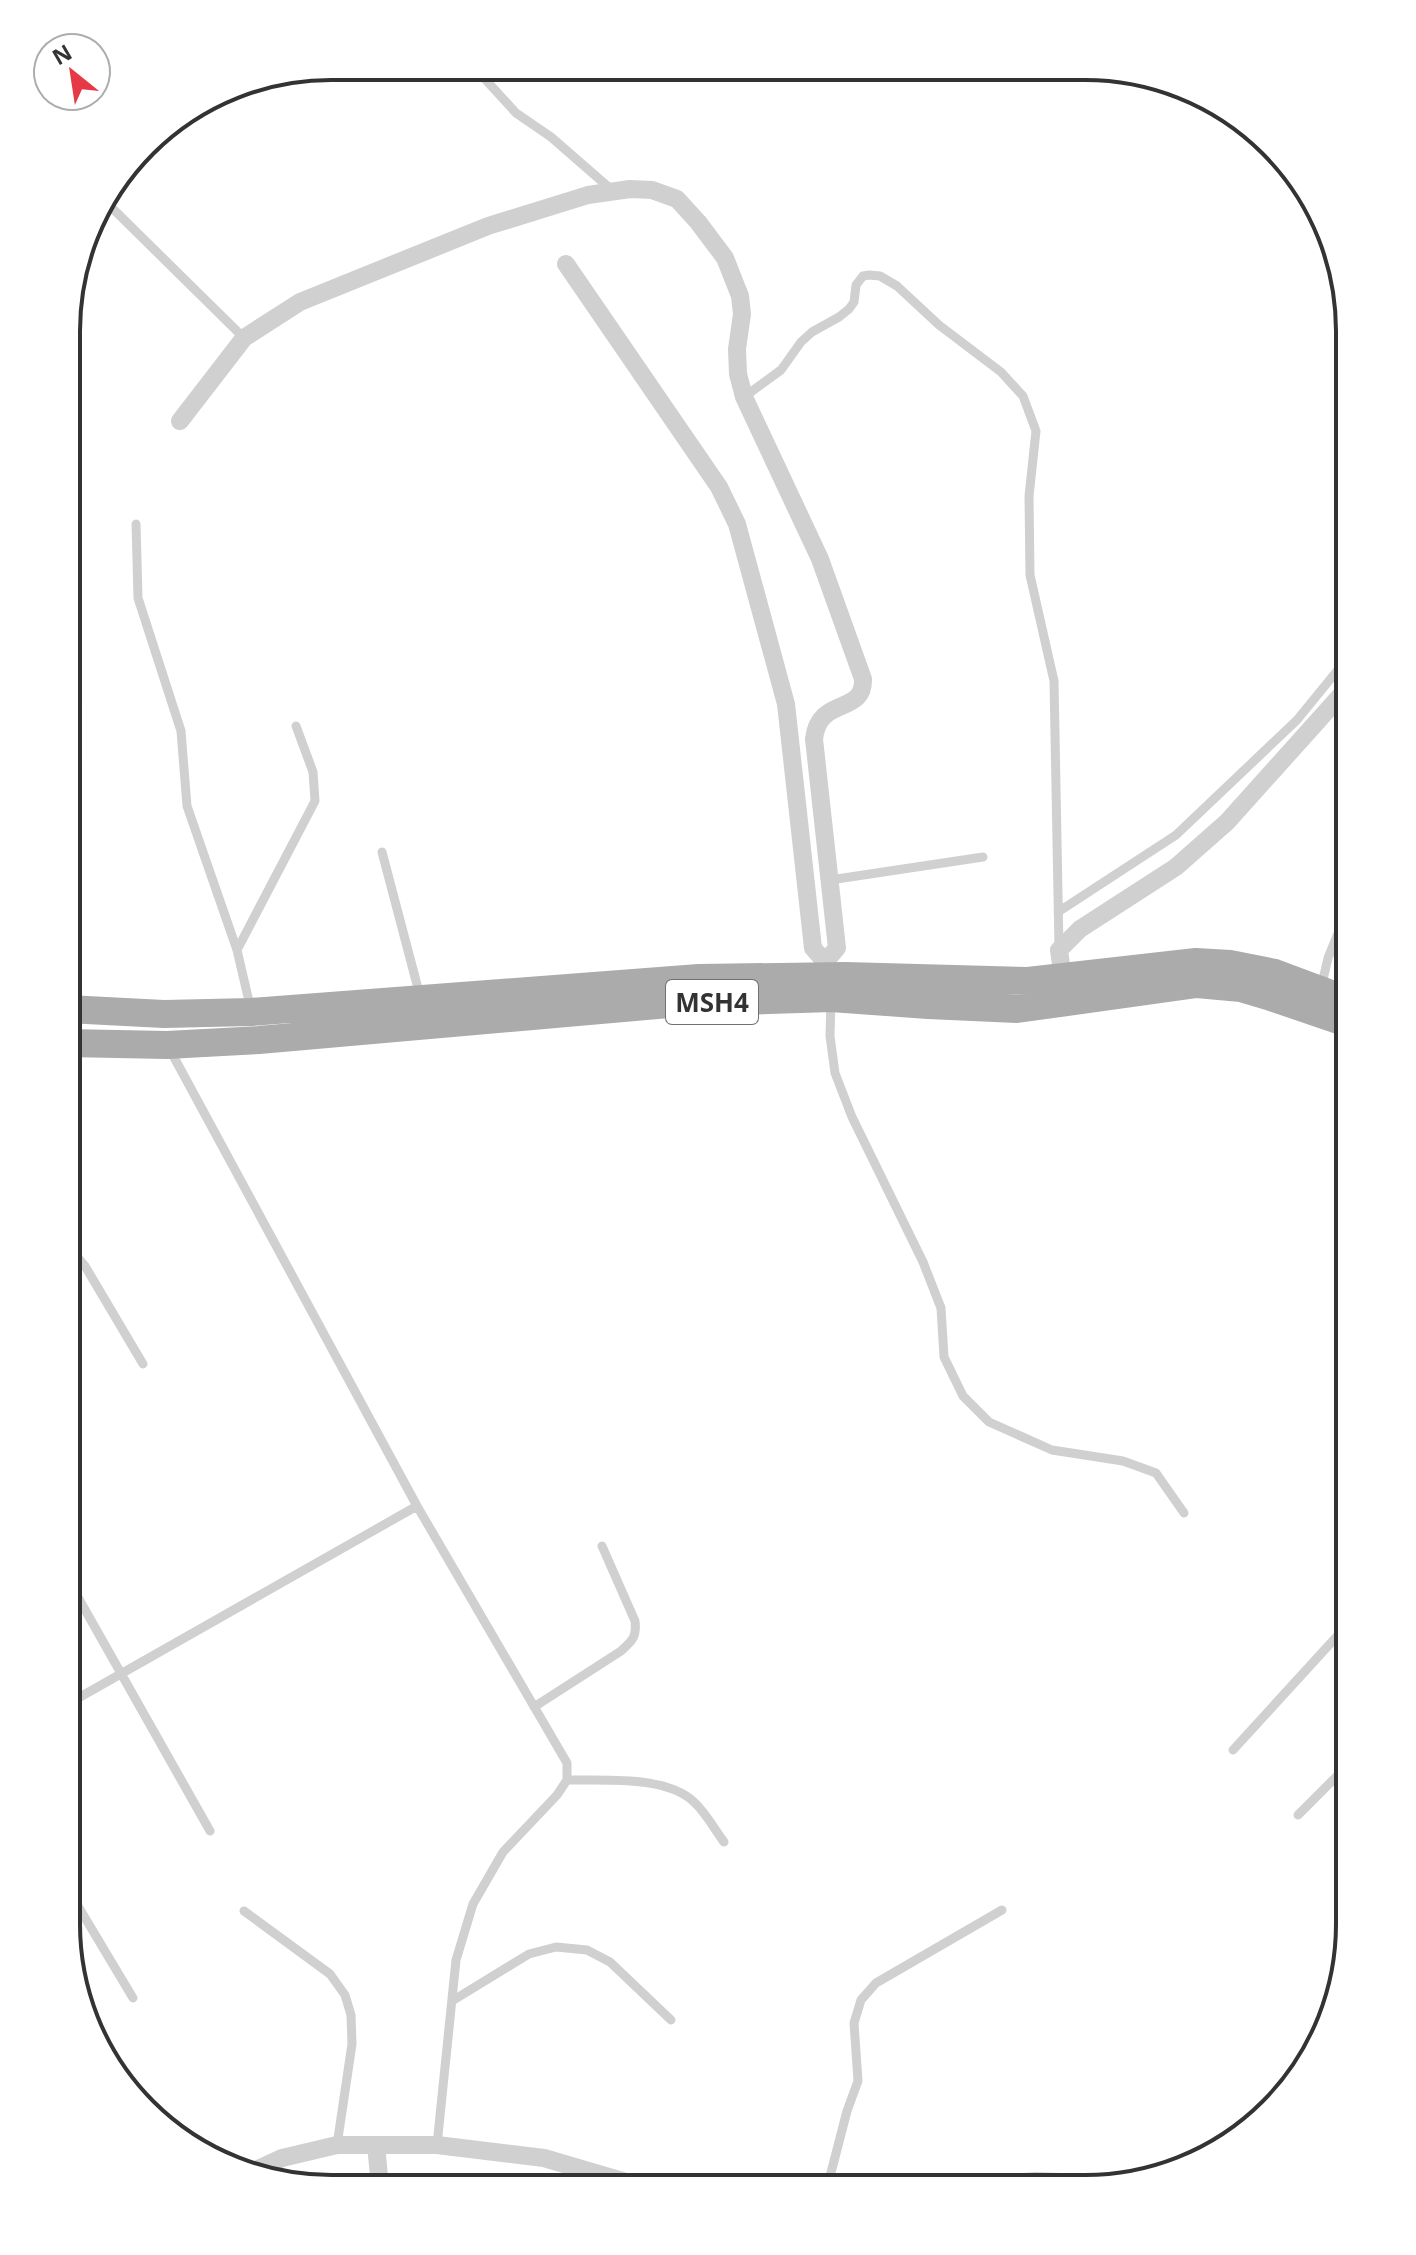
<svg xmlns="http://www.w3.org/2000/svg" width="1416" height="2255" viewBox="0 0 1416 2255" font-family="'Noto Sans',sans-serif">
<rect width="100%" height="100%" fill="#fff"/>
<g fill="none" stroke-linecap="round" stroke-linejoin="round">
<!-- service -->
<path stroke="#d0d0d0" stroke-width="9" d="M 473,66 L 516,113 L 551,137 L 613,191
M 104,200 L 244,338
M 744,397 L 781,370 L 801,342 L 812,332 L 839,317 L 849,309 L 854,302 L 856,285 L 863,276 L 869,275 L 880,276 L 897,286 L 939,325 L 1001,372 L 1023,396 L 1036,431 L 1029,496 L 1030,575 L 1054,681 L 1059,947
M 136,524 L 138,598 L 181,731 L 187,806 L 237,950 L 251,1010
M 382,852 L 420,996
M 830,880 L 983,857
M 1058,912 L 1176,835 L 1297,720 L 1350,655
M 237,950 L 315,801 L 313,772 L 296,726
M 1321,988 L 1328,958 L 1350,904
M 831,1001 L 830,1036 L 835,1073 L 852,1117 L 923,1262 L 941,1308 L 944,1357 L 963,1396 L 989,1422 L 1052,1450 L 1123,1461 L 1156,1473 L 1184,1513
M 169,1048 L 417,1506 L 567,1763 L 567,1780 L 557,1795 L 503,1852 L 473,1904 L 456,1960 L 437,2145
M 67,1245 L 85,1266 L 143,1364
M 66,1576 L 210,1831
M 66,1705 L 417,1506
M 534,1707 L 621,1651 C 632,1641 637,1637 635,1621 L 602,1546
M 1233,1750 L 1350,1622
M 567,1780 C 604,1781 666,1775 694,1802 C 706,1813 715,1830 724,1842
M 1298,1815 L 1349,1764
M 66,1886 L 133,1998
M 244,1911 L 330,1974 L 345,1995 L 351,2015 L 352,2044 L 337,2145
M 452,2001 L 529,1954 L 556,1947 L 587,1950 L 610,1962 L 671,2020
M 827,2188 L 847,2111 L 858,2081 L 854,2023 L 861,2000 L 876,1983 L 1002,1910"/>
<!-- minor -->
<path stroke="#d0d0d0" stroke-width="18" d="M 566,264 L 719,487 L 737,524 L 786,704 L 813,948 L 825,962 L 827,973
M 180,421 L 244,338 L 300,302 L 488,226 L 588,195 L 630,189 L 652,190 L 677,199 L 698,222 L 725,258 L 740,296 L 742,314 L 737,349 L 738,374 L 744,397 L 820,559 L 863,679 C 864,716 819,695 814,739 L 837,948 L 825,962
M 1064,986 L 1059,950 L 1080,929 L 1176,867 L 1227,822 L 1350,685
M 376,2145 L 380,2187
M 256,2170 L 282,2158 L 337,2145 L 437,2145 L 544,2158 L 646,2188
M 930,2189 L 1036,2181 L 1110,2184"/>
<!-- primary -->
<path stroke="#ababab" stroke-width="28" d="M 67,1009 L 164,1014 L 251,1012 L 699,978 L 845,976 L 1028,981 L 1196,962 L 1230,964 L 1275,973 L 1350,1001
M 67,1043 L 167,1045 L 259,1040 L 680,1003 L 831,998 L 928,1005 L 1017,1009 L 1197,984 L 1241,988 L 1268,996 L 1350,1024"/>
</g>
<g text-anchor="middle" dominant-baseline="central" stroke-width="8" stroke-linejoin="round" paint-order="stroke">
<!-- shield labels -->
<rect fill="#fff" stroke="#707070" stroke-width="2" x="666" y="980" width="92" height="44" rx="6"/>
<g font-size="26" font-weight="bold" fill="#333">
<text x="712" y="1002">MSH4</text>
</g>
</g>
<!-- crop -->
<path d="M0 0H1416V2255H0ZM331 80H1085A251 251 0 0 1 1336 331V1924A251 251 0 0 1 1085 2175H331A251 251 0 0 1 80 1924V331A251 251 0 0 1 331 80Z" fill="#fff" fill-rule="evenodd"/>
<path fill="none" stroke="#333" stroke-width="4" d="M331 80H1085A251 251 0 0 1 1336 331V1924A251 251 0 0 1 1085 2175H331A251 251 0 0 1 80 1924V331A251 251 0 0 1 331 80Z"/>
<!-- north arrow -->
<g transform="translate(72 72) rotate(330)"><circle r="38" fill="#ffffff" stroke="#adadad" stroke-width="2"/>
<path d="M0-6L14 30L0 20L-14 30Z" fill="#e63946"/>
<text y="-12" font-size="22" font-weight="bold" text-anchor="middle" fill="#333333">N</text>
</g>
</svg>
